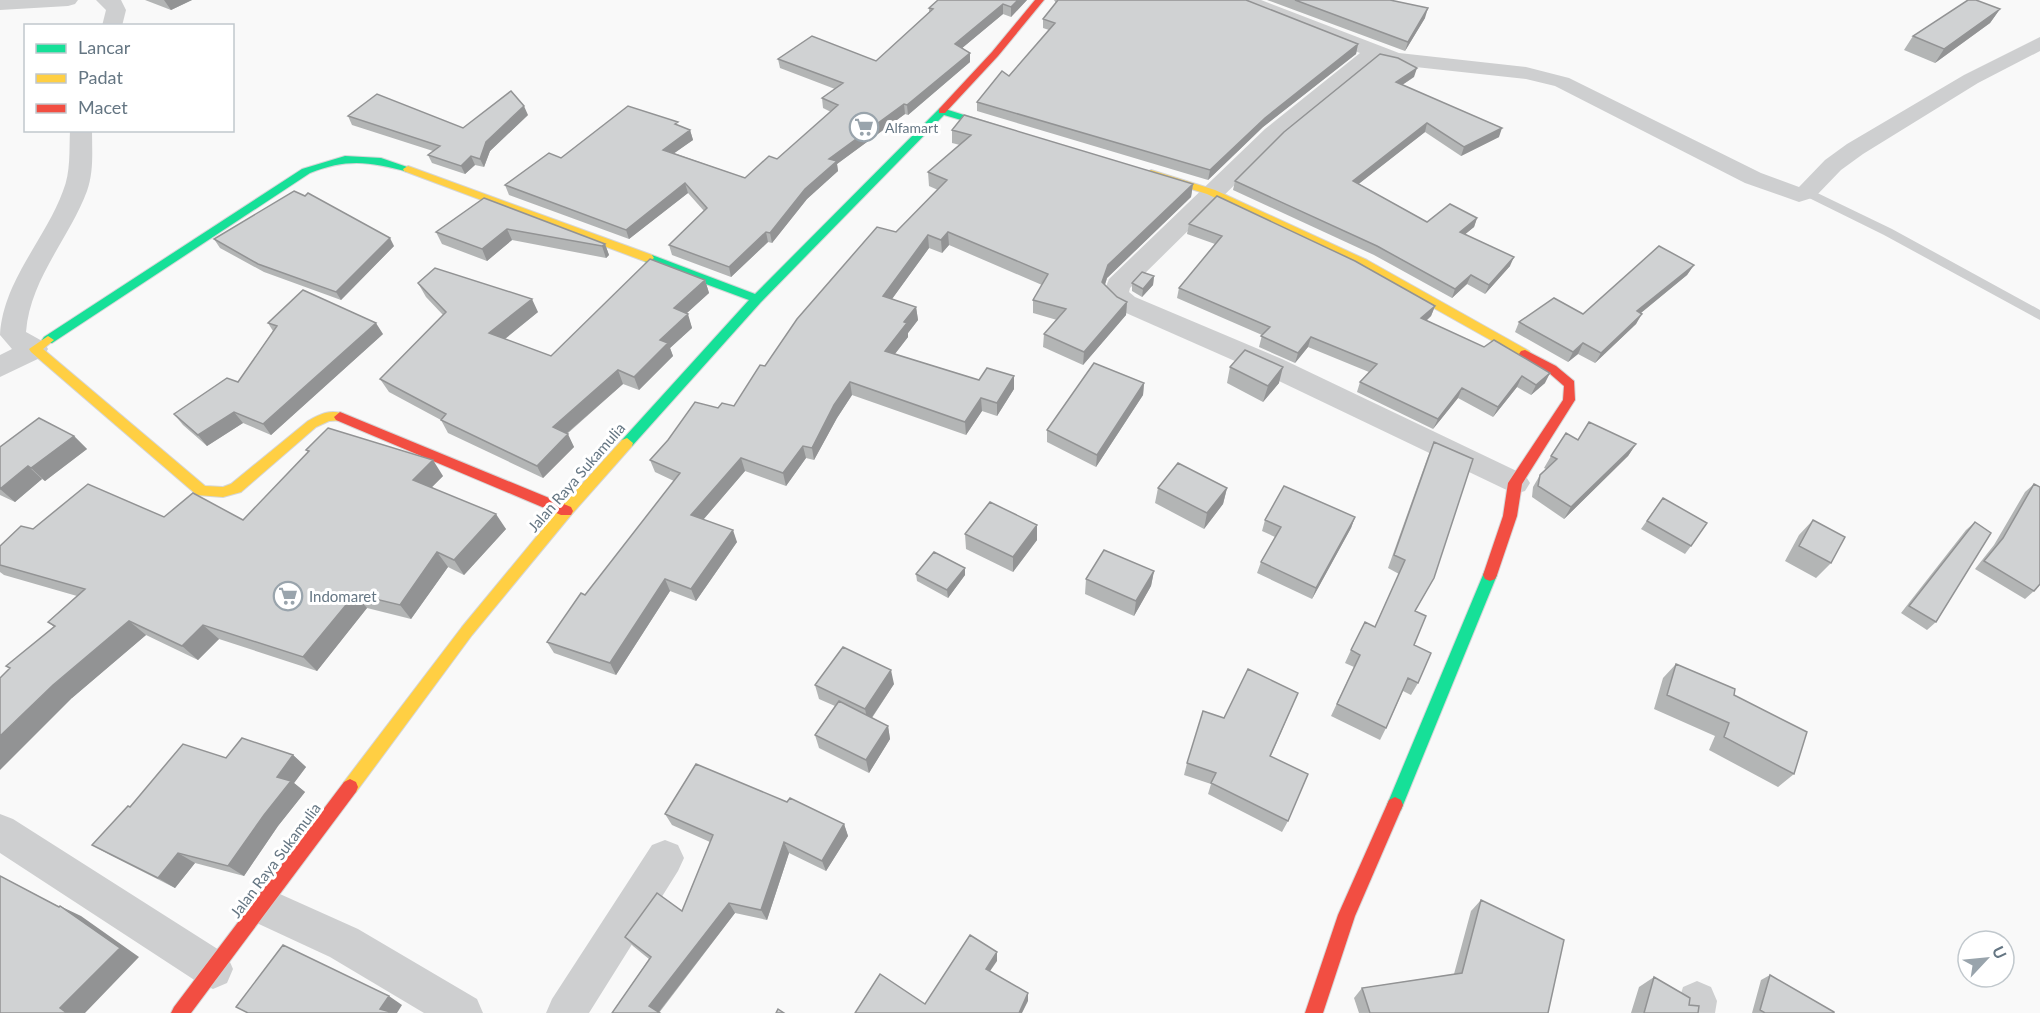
<svg xmlns="http://www.w3.org/2000/svg" width="2040" height="1013" viewBox="0 0 2040 1013" font-family="Lato,sans-serif">
<rect width="100%" height="100%" fill="#f9f9f9"/>
<g fill="none" stroke-linecap="round" stroke-linejoin="round">
<!-- fast casing -->
<g stroke="#d5d6d7" stroke-width="2">
<path id="fast" d="M 942,108 L 1011,130 L 1006,133 L 944,115 L 761,302 L 632,446 L 622,446 L 621,443 L 622,440 L 749,300 L 644,261 L 644,255 L 652,255 L 755,294 L 939,109 Z
M 345,156 L 381,158 L 413,169 L 408,172 C 370,162 348,158 310,173 L 52,343 L 44,343 L 42,340 L 44,337 L 302,169 Z
M 1490,569 L 1495,571 L 1497,575 L 1403,805 L 1401,810 L 1395,813 L 1389,810 L 1387,805 L 1483,575 L 1485,571 Z"/>
</g>
<!-- slow casing -->
<g stroke="#d5d6d7" stroke-width="2">
<path id="slow" d="M 408,166 L 652,255 L 654,258 L 648,262 L 644,261 L 404,171 L 403,169 Z
M 1151,170 L 1215,190 L 1367,260 L 1529,351 L 1531,354 L 1529,357 L 1521,357 L 1359,266 L 1207,194 L 1147,175 L 1146,173 Z
M 48,336 L 54,340 L 43,349 L 205,486 L 223,487 L 231,484 L 308,421 C 320,414 330,409 344,414 L 346,417 L 344,420 L 329,421 L 316,427 L 241,492 L 223,497 L 197,495 L 31,352 L 29,349 Z
M 627,438 L 633,443 L 632,446 L 571,515 L 472,635 L 356,792 L 350,795 L 344,792 L 342,787 L 344,782 L 462,627 L 561,507 L 622,440 Z"/>
</g>
<!-- jam casing -->
<g stroke="#d5d6d7" stroke-width="2">
<path id="jam" d="M 1035,0 L 1044,0 L 998,56 L 945,113 L 939,113 L 939,109 L 992,52 Z
M 1525,350 L 1556,366 L 1574,381 L 1575,400 L 1522,484 L 1517,516 L 1497,575 L 1495,579 L 1490,581 L 1485,579 L 1483,575 L 1503,516 L 1508,483 L 1563,400 L 1564,386 L 1548,372 L 1521,357 L 1519,354 L 1521,351 Z
M 340,412 L 571,507 L 573,511 L 571,515 L 561,515 L 336,420 L 334,417 Z
M 350,779 L 356,782 L 358,787 L 356,792 L 191,1013 L 171,1013 L 174,1007 L 344,782 Z
M 1395,797 L 1401,800 L 1403,805 L 1355,916 L 1323,1013 L 1305,1013 L 1338,915 L 1389,800 Z"/>
</g>
<!-- lane -->
<path fill="#cecfd0" fill-rule="evenodd" d="M 1807,188 L 1892,229 L 2040,310 L 2040,320 L 1884,235 L 1803,195 L 1801,192 Z"/>
<!-- street -->
<path fill="#cecfd0" fill-rule="evenodd" d="M 0,0 L 78,0 L 75,4 L 68,6 L 0,10 Z
M 96,0 L 121,0 L 126,10 L 122,26 L 102,26 L 106,10 Z
M 1234,0 L 1261,0 L 1399,53 L 1526,67 L 1569,78 L 1761,173 L 1799,187 L 1825,160 L 1847,144 L 1964,75 L 2040,37 L 2040,51 L 1978,83 L 1863,154 L 1841,170 L 1815,197 L 1799,202 L 1745,183 L 1555,86 L 1526,79 L 1397,65 L 1377,60 L 1281,139 L 1130,288 L 1129,292 L 1135,297 L 1282,359 L 1525,475 L 1530,483 L 1525,491 L 1515,494 L 1262,373 L 1117,309 L 1103,294 L 1109,279 L 1265,129 L 1360,53 L 1237,4 Z
M 70,130 L 92,130 C 92,150 94,172 87,191 C 69,239 30,279 26,332 L 44,342 L 48,349 L 44,356 L 0,377 L 0,355 L 12,349 L 0,335 C 3,281 45,240 63,191 C 71,172 69,150 70,130 Z
M 0,814 L 13,819 L 227,955 L 233,969 L 227,983 L 213,989 L 199,983 L 0,853 Z
M 665,840 L 678,845 L 684,858 L 678,871 L 589,1013 L 546,1013 L 552,999 L 652,845 Z
M 262,886 L 358,929 L 477,999 L 483,1013 L 424,1013 L 330,957 L 248,919 L 243,905 L 248,891 Z
M 1697,981 L 1711,987 L 1717,1001 L 1715,1013 L 1675,1013 L 1683,987 Z"/>
<!-- fast -->
<use href="#fast" fill="#16e098" fill-rule="evenodd"/>
<!-- slow -->
<use href="#slow" fill="#ffcf43" fill-rule="evenodd"/>
<!-- jam -->
<use href="#jam" fill="#f24e42" fill-rule="evenodd"/>
</g>
<!-- wall -->
<path fill="#b3b5b5" d="M 145,0 L 192,0 L 171,10 Z
M 938,0 L 1027,0 L 1011,17 L 1003,14 L 962,48 L 970,62 L 908,115 L 905,114 L 837,164 L 838,171 L 807,199 L 772,243 L 768,242 L 731,277 L 672,255 L 669,245 L 704,211 L 688,193 L 629,239 L 509,195 L 505,185 L 561,158 L 679,126 L 690,130 L 693,140 L 674,153 L 745,178 L 777,159 L 831,112 L 823,108 L 822,98 L 835,89 L 780,68 L 778,59 L 876,61 L 929,12 L 929,8 Z
M 1054,0 L 1246,0 L 1358,44 L 1356,54 L 1263,127 L 1208,180 L 977,111 L 977,102 L 1009,76 L 1049,30 L 1043,28 L 1043,19 L 1056,3 Z
M 1267,0 L 1390,0 L 1425,18 L 1405,51 Z
M 2000,9 L 1990,23 L 1935,63 L 1904,50 L 1913,36 Z
M 1414,77 L 1402,85 L 1499,137 L 1461,156 L 1425,132 L 1358,184 L 1427,222 L 1477,218 L 1474,227 L 1465,234 L 1510,266 L 1485,294 L 1467,284 L 1452,298 L 1374,255 L 1233,190 L 1235,181 Z
M 528,115 L 490,151 L 484,167 L 475,165 L 465,174 L 432,163 L 428,155 L 433,151 L 352,125 L 348,116 L 463,128 Z
M 952,130 L 1193,184 L 1191,197 L 1107,278 L 1105,285 L 1117,297 L 1127,302 L 1126,315 L 1083,365 L 1043,347 L 1044,334 L 1057,320 L 1033,313 L 1033,300 L 1042,285 L 949,245 L 942,253 L 929,248 L 892,299 L 916,307 L 918,320 L 908,333 L 908,337 L 895,354 L 979,380 L 1014,376 L 1014,389 L 997,416 L 982,411 L 966,435 L 852,395 L 837,418 L 814,460 L 806,458 L 786,486 L 745,471 L 703,520 L 737,542 L 696,601 L 670,591 L 616,675 L 554,653 L 547,642 L 585,595 L 674,481 L 655,472 L 650,460 L 718,408 L 734,406 L 765,366 L 938,190 L 929,186 L 928,172 L 960,145 L 952,143 Z
M 484,198 L 605,244 L 609,255 L 606,258 L 512,240 L 487,261 L 442,244 L 436,232 Z
M 1189,224 L 1435,306 L 1431,316 L 1426,321 L 1545,383 L 1531,395 L 1517,387 L 1493,417 L 1458,398 L 1433,429 L 1357,392 L 1360,382 L 1369,372 L 1308,347 L 1295,363 L 1259,347 L 1262,335 L 1177,298 L 1179,288 L 1215,244 L 1187,234 Z
M 214,239 L 394,246 L 341,300 L 264,272 L 220,248 Z
M 1694,265 L 1687,275 L 1641,313 L 1636,324 L 1595,363 L 1578,354 L 1568,362 L 1515,332 L 1519,322 L 1583,314 Z
M 1154,276 L 1153,285 L 1142,297 L 1132,291 L 1132,283 Z
M 705,280 L 709,293 L 687,313 L 692,328 L 670,348 L 673,356 L 639,390 L 623,384 L 567,434 L 574,447 L 543,478 L 448,433 L 441,420 L 389,392 L 380,379 L 443,315 L 426,297 L 418,283 L 538,312 L 505,339 L 551,356 Z
M 268,323 L 383,334 L 271,435 L 243,423 L 207,446 L 183,425 L 174,414 L 238,382 L 273,331 Z
M 1230,367 L 1279,383 L 1263,402 L 1227,383 Z
M 1144,383 L 1143,395 L 1096,467 L 1047,442 L 1047,430 Z
M 74,436 L 87,449 L 45,481 L 42,479 L 15,502 L 0,495 L 0,447 Z
M 1578,440 L 1636,444 L 1628,456 L 1564,519 L 1532,497 L 1533,487 L 1540,475 L 1546,469 L 1544,468 L 1551,456 Z
M 1434,442 L 1434,578 L 1415,611 L 1414,645 L 1418,683 L 1411,695 L 1403,691 L 1386,728 L 1380,740 L 1331,716 L 1354,667 L 1345,663 L 1351,650 L 1375,626 L 1399,574 L 1388,568 L 1428,456 Z
M 306,450 L 443,476 L 432,487 L 506,529 L 464,575 L 448,567 L 411,619 L 367,608 L 317,671 L 219,639 L 198,660 L 146,635 L 72,698 L 54,627 L 48,622 L 77,596 L 4,575 L 0,572 L 0,546 L 33,529 L 243,520 L 308,453 Z
M 2034,484 L 2034,591 L 2025,599 L 1975,569 L 1994,545 L 2025,492 Z
M 1158,488 L 1227,488 L 1223,504 L 1204,529 L 1155,503 Z
M 1663,498 L 1691,546 L 1685,554 L 1641,529 Z
M 1355,517 L 1351,528 L 1312,599 L 1257,573 L 1261,562 L 1275,537 L 1262,531 L 1265,520 Z
M 1813,520 L 1831,563 L 1816,578 L 1785,561 L 1799,535 Z
M 1975,522 L 1936,622 L 1927,630 L 1901,613 L 1966,530 Z
M 965,534 L 1037,540 L 1013,572 L 966,549 Z
M 1154,571 L 1151,586 L 1134,616 L 1085,594 L 1086,579 Z
M 916,574 L 965,575 L 948,598 L 917,581 Z
M 1676,664 L 1734,695 L 1794,774 L 1778,787 L 1709,750 L 1715,736 L 1654,709 L 1663,678 Z
M 894,684 L 872,718 L 888,726 L 890,739 L 869,773 L 819,748 L 815,735 L 835,706 L 819,699 L 815,685 Z
M 1298,693 L 1271,756 L 1288,821 L 1282,832 L 1208,794 L 1211,784 L 1184,775 L 1187,763 L 1224,718 Z
M 293,755 L 306,767 L 294,783 L 305,792 L 278,826 L 244,876 L 195,863 L 175,888 L 110,855 L 92,845 L 130,807 L 226,758 Z
M 787,802 L 844,824 L 848,836 L 826,871 L 789,853 L 767,920 L 735,913 L 659,1013 L 612,1013 L 649,959 L 633,946 L 625,937 L 682,911 L 710,842 L 672,825 L 665,814 Z
M 1481,900 L 1548,1013 L 1359,1013 L 1354,998 L 1362,988 L 1454,974 L 1471,911 Z
M 1770,975 L 1834,1013 L 1752,1013 L 1761,980 Z
M 1654,977 L 1689,1005 L 1698,1013 L 1631,1013 L 1639,987 Z"/>
<!-- shaded-wall -->
<path fill="#929394" d="M 164,0 L 192,0 L 171,10 Z
M 1018,0 L 1027,0 L 1011,17 L 1011,7 Z
M 1003,4 L 1003,14 L 955,54 L 955,44 Z
M 1428,8 L 1425,18 L 1405,51 L 1408,42 Z
M 2000,9 L 1990,23 L 1935,63 L 1944,49 Z
M 1358,44 L 1356,54 L 1263,127 L 1208,180 L 1210,170 L 1265,118 Z
M 970,53 L 970,62 L 908,115 L 907,105 Z
M 1417,68 L 1414,77 L 1393,91 L 1396,82 Z
M 904,104 L 905,114 L 837,164 L 838,171 L 807,199 L 772,243 L 770,233 L 829,159 Z
M 524,106 L 528,115 L 490,151 L 484,167 L 480,159 L 486,142 Z
M 1427,123 L 1425,132 L 1351,190 L 1353,181 Z
M 1502,128 L 1499,137 L 1461,156 L 1464,147 Z
M 690,130 L 693,140 L 666,159 L 663,150 Z
M 471,156 L 475,165 L 465,174 L 461,166 Z
M 685,183 L 688,193 L 629,239 L 626,230 Z
M 1193,184 L 1191,197 L 1107,278 L 1101,296 L 1102,282 L 1108,265 Z
M 1477,218 L 1474,227 L 1457,241 L 1460,232 Z
M 507,229 L 512,240 L 487,261 L 482,249 Z
M 766,232 L 768,242 L 731,277 L 729,267 Z
M 948,232 L 949,245 L 942,253 L 941,240 Z
M 928,235 L 929,248 L 884,310 L 883,296 Z
M 390,238 L 394,246 L 341,300 L 336,292 Z
M 605,244 L 609,255 L 606,258 L 602,246 Z
M 1514,257 L 1510,266 L 1485,294 L 1489,285 Z
M 1694,265 L 1687,275 L 1631,321 L 1637,311 Z
M 1471,275 L 1467,284 L 1452,298 L 1455,289 Z
M 1154,276 L 1153,285 L 1142,297 L 1143,289 Z
M 705,280 L 709,293 L 678,321 L 674,308 Z
M 532,299 L 538,312 L 496,346 L 489,333 Z
M 1127,302 L 1126,315 L 1083,365 L 1084,352 Z
M 1435,306 L 1431,316 L 1417,329 L 1421,318 Z
M 916,307 L 918,320 L 908,333 L 908,337 L 887,364 L 885,351 L 904,322 Z
M 688,314 L 692,328 L 670,348 L 673,356 L 639,390 L 634,377 L 660,340 Z
M 1642,314 L 1636,324 L 1595,363 L 1601,353 Z
M 376,323 L 383,334 L 271,435 L 263,424 Z
M 1311,337 L 1308,347 L 1295,363 L 1298,353 Z
M 1583,343 L 1578,354 L 1568,362 L 1573,352 Z
M 1283,367 L 1279,383 L 1263,402 L 1268,386 Z
M 618,370 L 623,384 L 559,440 L 553,427 Z
M 1550,373 L 1545,383 L 1531,395 L 1536,385 Z
M 1014,376 L 1014,389 L 997,416 L 997,403 Z
M 1522,376 L 1517,387 L 1493,417 L 1498,407 Z
M 850,382 L 852,395 L 837,418 L 814,460 L 812,448 L 834,405 Z
M 1144,383 L 1143,395 L 1096,467 L 1097,455 Z
M 1462,388 L 1458,398 L 1433,429 L 1438,419 Z
M 981,398 L 982,411 L 966,435 L 965,422 Z
M 234,412 L 243,423 L 207,446 L 198,435 Z
M 568,434 L 574,447 L 543,478 L 537,466 Z
M 74,436 L 87,449 L 45,481 L 31,468 Z
M 1636,444 L 1628,456 L 1564,519 L 1571,507 Z
M 803,446 L 806,458 L 786,486 L 783,473 Z
M 741,458 L 745,471 L 696,528 L 691,515 Z
M 433,460 L 443,476 L 424,495 L 413,480 Z
M 28,466 L 42,479 L 15,502 L 0,489 Z
M 1227,488 L 1223,504 L 1204,529 L 1207,513 Z
M 496,514 L 506,529 L 464,575 L 454,560 Z
M 1355,517 L 1351,528 L 1312,599 L 1316,588 Z
M 1037,525 L 1037,540 L 1013,572 L 1013,557 Z
M 733,530 L 737,542 L 696,601 L 691,589 Z
M 437,552 L 448,567 L 411,619 L 400,605 Z
M 965,568 L 965,575 L 948,598 L 947,590 Z
M 1154,571 L 1151,586 L 1134,616 L 1136,601 Z
M 665,579 L 670,591 L 616,675 L 610,663 Z
M 355,594 L 367,608 L 317,671 L 303,657 Z
M 129,621 L 146,635 L 72,698 L 0,770 L 0,736 L 53,685 Z
M 203,625 L 219,639 L 198,660 L 182,646 Z
M 891,670 L 894,684 L 868,723 L 865,709 Z
M 888,726 L 890,739 L 869,773 L 866,760 Z
M 293,755 L 306,767 L 294,783 L 305,792 L 278,826 L 244,876 L 228,866 L 277,777 Z
M 844,824 L 848,836 L 826,871 L 822,861 Z
M 784,842 L 789,853 L 767,920 L 761,910 Z
M 178,853 L 195,863 L 175,888 L 158,878 Z
M 0,876 L 69,912 L 60,906 L 81,916 L 139,957 L 85,1013 L 67,1013 L 60,1008 Z
M 729,903 L 735,913 L 658,1013 L 649,1006 Z
M 997,952 L 997,961 L 986,977 L 986,969 Z
M 1028,993 L 1028,1001 L 1022,1013 L 1019,1013 Z
M 389,996 L 402,1005 L 397,1013 L 387,1013 L 380,1009 Z"/>
<!-- building -->
<path fill="#d0d2d3" stroke="#929394" stroke-width="1.5" d="M 938,0 L 1018,0 L 1011,7 L 1003,4 L 955,44 L 970,53 L 907,105 L 904,104 L 829,159 L 837,161 L 805,189 L 770,233 L 766,232 L 729,267 L 669,245 L 707,208 L 685,183 L 626,230 L 505,185 L 549,153 L 561,158 L 628,106 L 678,122 L 675,124 L 690,130 L 663,150 L 745,178 L 769,156 L 777,159 L 838,105 L 822,98 L 843,83 L 778,59 L 812,36 L 876,61 L 933,9 L 929,8 Z
M 1058,0 L 1246,0 L 1358,44 L 1265,118 L 1210,170 L 977,102 L 1002,71 L 1009,76 L 1055,23 L 1043,19 Z
M 1295,0 L 1390,0 L 1428,8 L 1408,42 Z
M 1968,0 L 1976,0 L 2000,9 L 1944,49 L 1913,36 Z
M 1380,54 L 1398,58 L 1417,68 L 1396,82 L 1502,128 L 1464,147 L 1427,123 L 1353,181 L 1427,222 L 1450,204 L 1477,218 L 1460,232 L 1514,257 L 1489,285 L 1471,275 L 1455,289 L 1377,246 L 1235,181 L 1284,132 Z
M 511,91 L 524,106 L 486,142 L 480,159 L 471,156 L 461,166 L 428,155 L 440,146 L 348,116 L 377,94 L 463,128 Z
M 964,115 L 1193,184 L 1108,265 L 1102,282 L 1117,297 L 1127,302 L 1084,352 L 1044,334 L 1066,309 L 1033,300 L 1048,274 L 948,232 L 941,240 L 928,235 L 883,296 L 916,307 L 904,322 L 907,323 L 885,351 L 979,380 L 987,368 L 1014,376 L 997,403 L 981,398 L 965,422 L 850,382 L 834,405 L 812,448 L 803,446 L 783,473 L 741,458 L 691,515 L 733,530 L 691,589 L 665,579 L 610,663 L 547,642 L 581,593 L 585,595 L 680,473 L 650,460 L 668,440 L 695,402 L 718,408 L 722,403 L 734,406 L 760,365 L 765,366 L 797,319 L 877,227 L 896,232 L 947,180 L 928,172 L 971,135 L 952,130 Z
M 294,191 L 305,196 L 308,193 L 390,238 L 336,292 L 258,264 L 214,239 Z
M 1217,196 L 1355,261 L 1435,306 L 1421,318 L 1484,347 L 1494,340 L 1550,373 L 1536,385 L 1522,376 L 1498,407 L 1462,388 L 1438,419 L 1360,382 L 1377,364 L 1311,337 L 1298,353 L 1261,336 L 1270,327 L 1179,288 L 1222,236 L 1189,224 Z
M 484,198 L 605,244 L 602,246 L 507,229 L 482,249 L 436,232 Z
M 1659,246 L 1694,265 L 1637,311 L 1642,314 L 1601,353 L 1583,343 L 1573,352 L 1519,322 L 1554,298 L 1583,314 Z
M 650,259 L 705,280 L 674,308 L 688,314 L 660,340 L 668,343 L 634,377 L 618,370 L 553,427 L 568,434 L 537,466 L 441,420 L 446,414 L 380,379 L 446,312 L 418,283 L 435,268 L 532,299 L 489,333 L 551,356 Z
M 1142,272 L 1154,276 L 1143,289 L 1132,283 Z
M 303,290 L 376,323 L 263,424 L 234,412 L 198,435 L 174,414 L 227,378 L 238,382 L 277,326 L 268,323 Z
M 1245,350 L 1283,367 L 1268,386 L 1230,367 Z
M 1094,363 L 1144,383 L 1097,455 L 1047,430 Z
M 39,418 L 74,436 L 31,468 L 28,466 L 0,489 L 0,447 Z
M 1589,422 L 1636,444 L 1571,507 L 1538,486 L 1540,475 L 1557,459 L 1551,456 L 1566,433 L 1578,440 Z
M 328,428 L 433,460 L 413,480 L 496,514 L 454,560 L 437,552 L 400,605 L 355,594 L 303,657 L 203,625 L 182,646 L 129,621 L 53,685 L 0,736 L 0,678 L 10,668 L 6,666 L 55,626 L 48,622 L 85,589 L 0,565 L 0,546 L 21,526 L 33,529 L 88,484 L 164,517 L 193,493 L 243,520 L 309,451 L 306,450 Z
M 1434,442 L 1473,459 L 1434,578 L 1415,611 L 1426,616 L 1414,645 L 1431,653 L 1418,683 L 1408,678 L 1386,728 L 1337,704 L 1360,655 L 1351,650 L 1365,622 L 1375,627 L 1405,560 L 1394,555 Z
M 1178,463 L 1227,488 L 1207,513 L 1158,488 Z
M 2034,484 L 2040,487 L 2040,584 L 2034,591 L 1984,561 L 2003,538 Z
M 1284,486 L 1355,517 L 1316,588 L 1261,562 L 1281,527 L 1265,520 Z
M 1663,498 L 1707,523 L 1691,546 L 1647,521 Z
M 990,502 L 1037,525 L 1013,557 L 965,534 Z
M 1813,520 L 1845,537 L 1831,563 L 1799,546 Z
M 1975,522 L 1991,533 L 1936,622 L 1909,606 Z
M 1104,550 L 1154,571 L 1136,601 L 1086,579 Z
M 934,552 L 965,568 L 947,590 L 916,574 Z
M 843,647 L 891,670 L 865,709 L 815,685 Z
M 1676,664 L 1735,689 L 1734,695 L 1807,732 L 1794,774 L 1724,737 L 1729,723 L 1667,695 Z
M 1248,669 L 1298,693 L 1270,756 L 1308,774 L 1288,821 L 1211,783 L 1216,773 L 1187,763 L 1203,711 L 1224,718 Z
M 839,701 L 888,726 L 866,760 L 815,735 Z
M 242,738 L 293,755 L 277,777 L 291,781 L 264,815 L 228,866 L 178,853 L 158,878 L 92,845 L 128,806 L 130,807 L 183,744 L 226,758 Z
M 696,764 L 787,802 L 790,798 L 844,824 L 822,861 L 784,842 L 761,910 L 729,903 L 649,1006 L 660,1013 L 612,1013 L 651,957 L 625,937 L 657,893 L 682,911 L 713,835 L 665,814 Z
M 0,876 L 59,907 L 60,906 L 120,948 L 60,1008 L 67,1013 L 0,1013 Z
M 1481,900 L 1564,940 L 1548,1013 L 1370,1013 L 1362,988 L 1462,973 Z
M 970,935 L 997,952 L 986,969 L 1028,993 L 1019,1013 L 855,1013 L 880,974 L 925,1004 Z
M 283,945 L 389,996 L 380,1009 L 394,1013 L 248,1013 L 236,1007 Z
M 1770,975 L 1834,1012 L 1834,1013 L 1765,1013 L 1760,1010 Z
M 1654,977 L 1690,998 L 1689,1005 L 1699,1006 L 1698,1013 L 1644,1013 Z
M 778,1009 L 784,1013 L 776,1013 Z"/>
<!-- icons -->
<defs>
<g id="supermarket-ring" transform="scale(1.5)"><circle r="9.5" fill="#fff" stroke="#99a4ac" stroke-width="1.5"/><path d="M-6-5.5h2.5l.6 2H6L4.5 2H-2.5L-4.4-4H-6ZM-1.5 3.2a1.3 1.3 0 1 0 .1 0ZM3 3.2a1.3 1.3 0 1 0 .1 0Z" fill="#99a4ac"/></g>
</defs>
<g fill-rule="evenodd">
<use href="#supermarket-ring" x="864" y="127"/>
<use href="#supermarket-ring" x="288" y="596"/>
</g>
<g text-anchor="middle" dominant-baseline="central" stroke-width="6" stroke-linejoin="round" paint-order="stroke">
<!-- far-poi labels -->
<g font-size="14" fill="#657683" stroke="#fff" text-anchor="start">
<text x="885" y="127">Alfamart</text>
</g>
<!-- street labels -->
<g font-size="15" fill="#657683" stroke="#fff">
<text transform="translate(576 477) rotate(-49)">Jalan Raya Sukamulia</text>
<text transform="translate(275 860) rotate(-53)">Jalan Raya Sukamulia</text>
</g>
<!-- poi labels -->
<g font-size="15" fill="#657683" stroke="#fff" text-anchor="start">
<text x="309" y="596">Indomaret</text>
</g>
</g>
<!-- legend -->
<rect x="24" y="24" width="210" height="108" fill="#ffffff" stroke="#c1c8cd" stroke-width="1.5"/>
<rect x="36" y="44" width="30" height="9" fill="#16e098" stroke="#c1c8cd" stroke-width="1.5"/>
<text x="78" y="54" font-size="18" fill="#657683">Lancar</text>
<rect x="36" y="74" width="30" height="9" fill="#ffcf43" stroke="#c1c8cd" stroke-width="1.5"/>
<text x="78" y="84" font-size="18" fill="#657683">Padat</text>
<rect x="36" y="104" width="30" height="9" fill="#f24e42" stroke="#c1c8cd" stroke-width="1.5"/>
<text x="78" y="114" font-size="18" fill="#657683">Macet</text>
<!-- north arrow -->
<g transform="translate(1986 959) rotate(64)"><circle r="28" fill="#ffffff" stroke="#c1c8cd" stroke-width="1.5"/>
<path d="M0-4.5L10 22L0 15L-10 22Z" fill="#99a4ac"/>
<text y="-9" font-size="16" font-weight="bold" text-anchor="middle" fill="#657683">U</text>
</g>
</svg>
